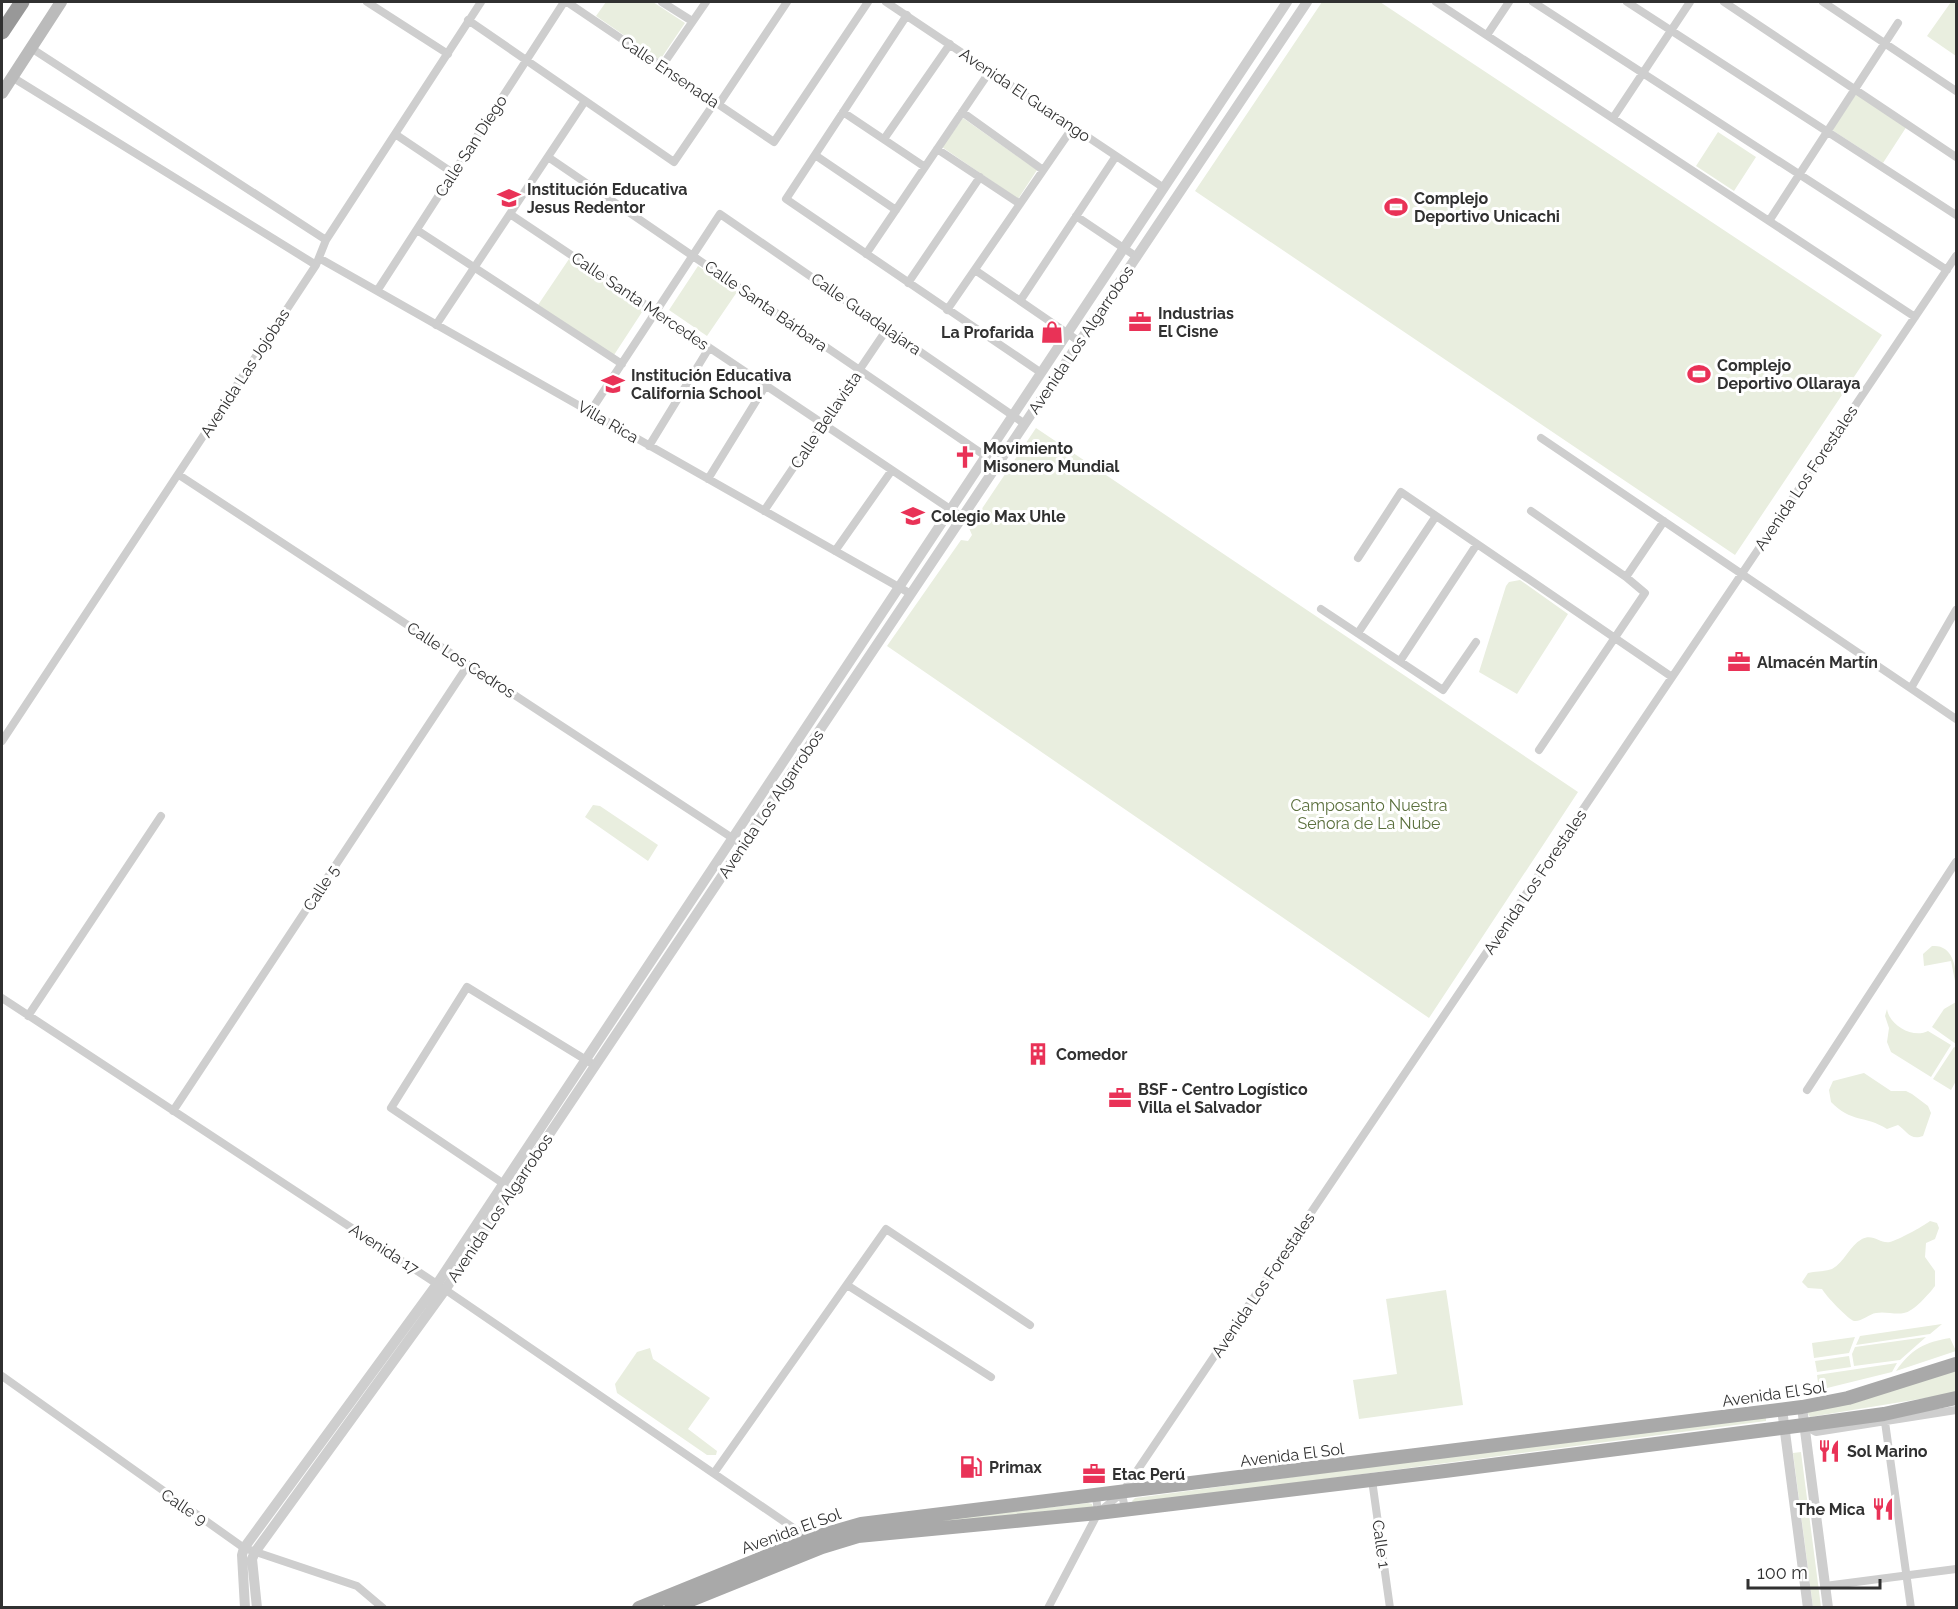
<svg xmlns="http://www.w3.org/2000/svg" width="1958" height="1609" viewBox="0 0 1958 1609" font-family="Raleway,sans-serif">
<rect width="100%" height="100%" fill="#fff"/>
<!-- green -->
<path fill="#e9eedf" d="M 606,2 L 653,2 L 685,23 L 660,60 L 596,16 Z
M 1322,2 L 1380,2 L 1882,335 L 1735,555 L 1195,191 Z
M 1951,2 L 1956,2 L 1956,56 L 1927,36 Z
M 1857,93 L 1907,126 L 1883,163 L 1832,130 Z
M 963,118 L 1037,170 L 1018,199 L 942,147 Z
M 1718,132 L 1756,157 L 1734,191 L 1696,166 Z
M 569,259 L 644,309 L 614,355 L 538,305 Z
M 698,266 L 737,292 L 707,336 L 669,310 Z
M 1036,428 L 1578,792 L 1429,1018 L 887,646 L 961,540 L 968,541 L 972,535 L 969,528 Z
M 1520,580 L 1568,614 L 1517,694 L 1479,672 L 1506,586 L 1509,582 Z
M 593,805 L 600,806 L 658,845 L 648,861 L 585,817 Z
M 1932,946 C 1954,944 1957,970 1956,986 L 1951,961 L 1924,966 L 1923,954 Z
M 1956,1002 L 1956,1044 L 1932,1027 L 1944,1009 Z
M 1887,1009 C 1889,1025 1913,1039 1928,1031 L 1951,1045 L 1931,1077 L 1891,1052 L 1887,1042 L 1889,1028 L 1885,1016 Z
M 1954,1047 L 1956,1048 L 1956,1081 L 1951,1090 L 1933,1079 Z
M 1864,1073 L 1891,1091 L 1906,1091 L 1912,1094 L 1928,1106 L 1931,1113 L 1923,1136 C 1910,1141 1907,1131 1898,1125 L 1887,1129 C 1865,1115 1851,1123 1831,1102 L 1829,1090 L 1833,1081 Z
M 1930,1221 L 1937,1223 L 1939,1228 L 1935,1239 L 1926,1243 L 1925,1257 L 1935,1271 L 1935,1286 C 1929,1294 1913,1312 1904,1313 C 1895,1315 1885,1311 1876,1313 C 1869,1314 1861,1322 1854,1321 C 1849,1320 1825,1295 1822,1289 L 1808,1288 L 1802,1282 L 1808,1273 C 1816,1271 1824,1272 1832,1269 C 1845,1262 1849,1246 1862,1239 C 1873,1233 1880,1244 1890,1242 C 1898,1240 1922,1227 1930,1221 Z
M 1446,1290 L 1463,1405 L 1359,1419 L 1353,1380 L 1397,1374 L 1386,1299 Z
M 1942,1324 L 1930,1334 L 1856,1345 L 1860,1336 Z
M 1855,1337 L 1849,1353 L 1814,1358 L 1812,1343 Z
M 1926,1337 L 1900,1360 L 1854,1366 L 1852,1354 L 1855,1347 Z
M 1950,1338 L 1956,1351 L 1896,1371 C 1911,1349 1925,1342 1950,1338 Z
M 650,1348 L 653,1359 L 710,1398 L 688,1429 L 717,1451 L 716,1455 L 707,1455 L 617,1393 L 615,1384 L 637,1352 Z
M 1849,1356 L 1851,1367 L 1817,1372 L 1815,1361 Z
M 1897,1363 L 1892,1372 L 1819,1390 L 1817,1375 Z
M 1956,1369 L 1956,1393 L 1810,1417 L 1808,1414 L 1808,1411 Z
M 1766,1414 L 1766,1421 L 1134,1504 L 1132,1501 L 1135,1498 Z
M 1801,1452 L 1821,1607 L 1813,1607 L 1793,1453 Z
M 1088,1503 L 1092,1504 L 1093,1507 L 853,1530 Z"/>
<g fill="none" stroke-linecap="round" stroke-linejoin="round">
<!-- minor -->
<path stroke="#cecece" stroke-width="8" d="M 367,2 L 448,54
M 567,2 L 774,142 L 868,2
M 662,2 L 692,21
M 886,2 L 1164,188
M 1436,2 L 1915,317
M 1533,2 L 1947,270
M 1627,2 L 1956,215
M 1724,2 L 1956,157
M 1823,2 L 1956,91
M 907,15 L 786,199 L 1040,372
M 468,20 L 674,162 L 715,102
M 1487,35 L 1509,2
M 31,48 L 326,240
M 662,66 L 706,2
M 12,77 L 316,265
M 719,104 L 787,2
M 843,112 L 925,167
M 962,112 L 1043,170
M 1613,118 L 1690,2
M 395,134 L 453,173
M 884,139 L 950,44
M 937,149 L 1020,204
M 815,155 L 896,210
M 548,157 L 984,455
M 510,214 L 962,517
M 1076,216 L 1137,257
M 1769,221 L 1898,23
M 417,230 L 622,364
M 866,254 L 990,71
M 319,258 L 911,594
M 975,270 L 1080,342
M 908,283 L 980,177
M 377,291 L 564,2
M 1020,301 L 1116,156
M 947,310 L 1073,127
M 436,325 L 585,101
M 590,412 L 720,214 L 1025,424
M 1541,438 L 1956,719
M 649,446 L 709,348
M 179,475 L 743,845
M 708,479 L 766,385
M 764,511 L 887,329
M 1531,511 L 1626,577 L 1645,593 L 1539,750
M 835,551 L 892,470
M 1358,558 L 1401,492 L 1672,677
M 1626,577 L 1664,521
M 1321,609 L 1443,690 L 1476,642
M 1358,633 L 1436,516
M 1400,661 L 1477,544
M 1911,688 L 1956,610
M 2,741 L 316,265 L 326,240 L 481,2
M 2,998 L 437,1284 L 811,1540
M 28,1016 L 161,816
M 1807,1090 L 1956,862
M 173,1111 L 468,665
M 507,1186 L 391,1108 L 467,987 L 591,1063
M 847,1285 L 991,1377
M 2,1376 L 244,1548 L 357,1586 L 383,1608
M 1885,1422 L 1911,1608
M 1805,1426 L 1816,1432 L 1956,1410
M 714,1473 L 886,1229 L 1030,1325
M 1372,1480 L 1390,1608
M 1125,1510 L 1122,1493 L 1956,256
M 1100,1511 L 1122,1493
M 1825,1586 L 1956,1569
M 1048,1608 L 1098,1513 L 1096,1496"/>
<!-- tertiary -->
<path stroke="#cecece" stroke-width="10" d="M 1802,1407 L 1828,1608
M 1782,1409 L 1808,1608
M 245,1608 L 242,1555 L 244,1548 L 437,1284 L 1287,2
M 257,1608 L 252,1559 L 255,1552 L 445,1290 L 1307,2"/>
<!-- secondary -->
<path stroke="#bbb" stroke-width="12" d="M 2,93 L 61,2"/>
<!-- primary -->
<path stroke="#a9a9a9" stroke-width="14" d="M 639,1608 L 809,1539 L 861,1524 L 1802,1407 L 1848,1398 L 1956,1364
M 671,1608 L 822,1547 L 858,1536 L 1098,1513 L 1445,1471 L 1804,1425 L 1884,1414 L 1956,1398"/>
<!-- motorway -->
<path stroke="#989898" stroke-width="15" d="M 2,32 L 22,2"/>
</g>
<!-- icons -->
<defs>
<g id="school-bare" transform="scale(1.8)"><path d="M0-5L7-2L0 1L-7-2ZM-4 1L0 2.5L4 1V4Q0 6-4 4Z" fill="#e93257" stroke="#fff" stroke-width="2.5" paint-order="stroke"/></g>
<g id="stadium-bare" transform="scale(1.8)"><path d="M0-5a6.5 5 0 1 0 0 10a6.5 5 0 1 0 0-10ZM-3.5-1.8h7v3.6h-7Z" fill="#e93257" stroke="#fff" stroke-width="2.5" paint-order="stroke"/></g>
<g id="office-bare" transform="scale(1.8)"><path d="M-6-3h4V-5.5h4V-3h4V5H-6ZM-1-4.5V-3h2v-1.5ZM-6 0V1H6V0Z" fill="#e93257" stroke="#fff" stroke-width="2.5" paint-order="stroke"/></g>
<g id="shop-bare" transform="scale(1.8)"><path d="M-5-2.5h2.3a2.7 3.5 0 0 1 5.4 0H5L5.5 6h-11ZM-1.5-2.5h3a1.5 2.3 0 0 0-3 0Z" fill="#e93257" stroke="#fff" stroke-width="2.5" paint-order="stroke"/></g>
<g id="church-bare" transform="scale(1.8)"><path d="M-1.2-6h2.4v3.5h3.3v2.4h-3.3V6h-2.4V-.1h-3.3v-2.4h3.3Z" fill="#e93257" stroke="#fff" stroke-width="2.5" paint-order="stroke"/></g>
<g id="building-bare" transform="scale(1.8)"><path d="M-4-6H4V6H1V3H-1V6H-4ZM-2.5-4.3h1.7v1.8h-1.7ZM.8-4.3h1.7v1.8H.8ZM-2.5-1h1.7V.8h-1.7ZM.8-1h1.7V.8H.8Z" fill="#e93257" stroke="#fff" stroke-width="2.5" paint-order="stroke"/></g>
<g id="restaurant-bare" transform="scale(1.8)"><path d="M-5-6h1v4h1v-4h1v4h1v-4h1v5L-1.5 .5V6h-2V.5L-5-1ZM5-6V6H3V1.5H1.5Q1.5-4 5-6Z" fill="#e93257" stroke="#fff" stroke-width="2.5" paint-order="stroke"/></g>
<g id="fuel-bare" transform="scale(1.8)"><path d="M-5.5-6h7V0h2V4h1.3V-2.5L3-4.5l.8-.8L6-3V5H2.5V1h-1V6h-7ZM-4.2-4.7v3.2H.2V-4.7Z" fill="#e93257" stroke="#fff" stroke-width="2.5" paint-order="stroke"/></g>
</defs>
<g fill-rule="evenodd">
<use href="#school-bare" x="509" y="198"/>
<use href="#stadium-bare" x="1396" y="207"/>
<use href="#office-bare" x="1140" y="322"/>
<use href="#shop-bare" x="1052" y="332"/>
<use href="#stadium-bare" x="1699" y="374"/>
<use href="#school-bare" x="613" y="384"/>
<use href="#church-bare" x="965" y="457"/>
<use href="#school-bare" x="913" y="516"/>
<use href="#office-bare" x="1739" y="662"/>
<use href="#building-bare" x="1038" y="1054"/>
<use href="#office-bare" x="1120" y="1098"/>
<use href="#restaurant-bare" x="1829" y="1451"/>
<use href="#fuel-bare" x="971" y="1467"/>
<use href="#office-bare" x="1094" y="1474"/>
<use href="#restaurant-bare" x="1883" y="1509"/>
</g>
<g text-anchor="middle" dominant-baseline="central" stroke-width="6" stroke-linejoin="round" paint-order="stroke">
<!-- street labels -->
<g font-size="16" fill="#313131" stroke="#fff">
<text transform="translate(670 72) rotate(34)">Calle Ensenada</text>
<text transform="translate(1025 95) rotate(34)">Avenida El Guarango</text>
<text transform="translate(471 146) rotate(-57)">Calle San Diego</text>
<text transform="translate(640 301) rotate(34)">Calle Santa Mercedes</text>
<text transform="translate(766 306) rotate(35)">Calle Santa Bárbara</text>
<text transform="translate(866 314) rotate(35)">Calle Guadalajara</text>
<text transform="translate(1081 340) rotate(-56)">Avenida Los Algarrobos</text>
<text transform="translate(245 373) rotate(-57)">Avenida Las Jojobas</text>
<text transform="translate(826 420) rotate(-56)">Calle Bellavista</text>
<text transform="translate(608 422) rotate(30)">Villa Rica</text>
<text transform="translate(1806 478) rotate(-56)">Avenida Los Forestales</text>
<text transform="translate(461 660) rotate(33)">Calle Los Cedros</text>
<text transform="translate(771 804) rotate(-56)">Avenida Los Algarrobos</text>
<text transform="translate(1535 882) rotate(-56)">Avenida Los Forestales</text>
<text transform="translate(321 888) rotate(-57)">Calle 5</text>
<text transform="translate(500 1208) rotate(-56)">Avenida Los Algarrobos</text>
<text transform="translate(384 1249) rotate(33)">Avenida 17</text>
<text transform="translate(1263 1285) rotate(-56)">Avenida Los Forestales</text>
<text transform="translate(1774 1394) rotate(-8)">Avenida El Sol</text>
<text transform="translate(1292 1455) rotate(-7)">Avenida El Sol</text>
<text transform="translate(184 1507) rotate(34)">Calle 9</text>
<text transform="translate(791 1531) rotate(-20)">Avenida El Sol</text>
<text transform="translate(1381 1544) rotate(82)">Calle 1</text>
</g>
<!-- poi labels -->
<g font-size="16" font-weight="bold" fill="#313131" stroke="#fff" text-anchor="start">
<text x="527" y="189">Institución Educativa<tspan x="527" dy="18">Jesus Redentor</tspan></text>
<text x="1414" y="198">Complejo<tspan x="1414" dy="18">Deportivo Unicachi</tspan></text>
<text x="1158" y="313">Industrias<tspan x="1158" dy="18">El Cisne</tspan></text>
<text x="1034" y="332" text-anchor="end">La Profarida</text>
<text x="1717" y="365">Complejo<tspan x="1717" dy="18">Deportivo Ollaraya</tspan></text>
<text x="631" y="375">Institución Educativa<tspan x="631" dy="18">California School</tspan></text>
<text x="983" y="448">Movimiento<tspan x="983" dy="18">Misonero Mundial</tspan></text>
<text x="931" y="516">Colegio Max Uhle</text>
<text x="1757" y="662">Almacén Martín</text>
<text x="1056" y="1054">Comedor</text>
<text x="1138" y="1089">BSF - Centro Logístico<tspan x="1138" dy="18">Villa el Salvador</tspan></text>
<text x="1847" y="1451">Sol Marino</text>
<text x="989" y="1467">Primax</text>
<text x="1112" y="1474">Etac Perú</text>
<text x="1865" y="1509" text-anchor="end">The Mica</text>
</g>
<!-- park labels -->
<g font-size="16" fill="#5a6f3c" stroke="#fff">
<text x="1369" y="805">Camposanto Nuestra<tspan x="1369" dy="18">Señora de La Nube</tspan></text>
</g>
</g>
<!-- border -->
<rect width="1958" height="1609" fill="none" stroke="#313131" stroke-width="6"/>
<!-- scale -->
<path d="M1748 1579v9h132v-9" fill="none" stroke="#313131" stroke-width="3"/>
<text x="1757" y="1579" font-size="18" fill="#313131" stroke="#ffffff" stroke-width="4.5" paint-order="stroke">100 m</text>
</svg>
